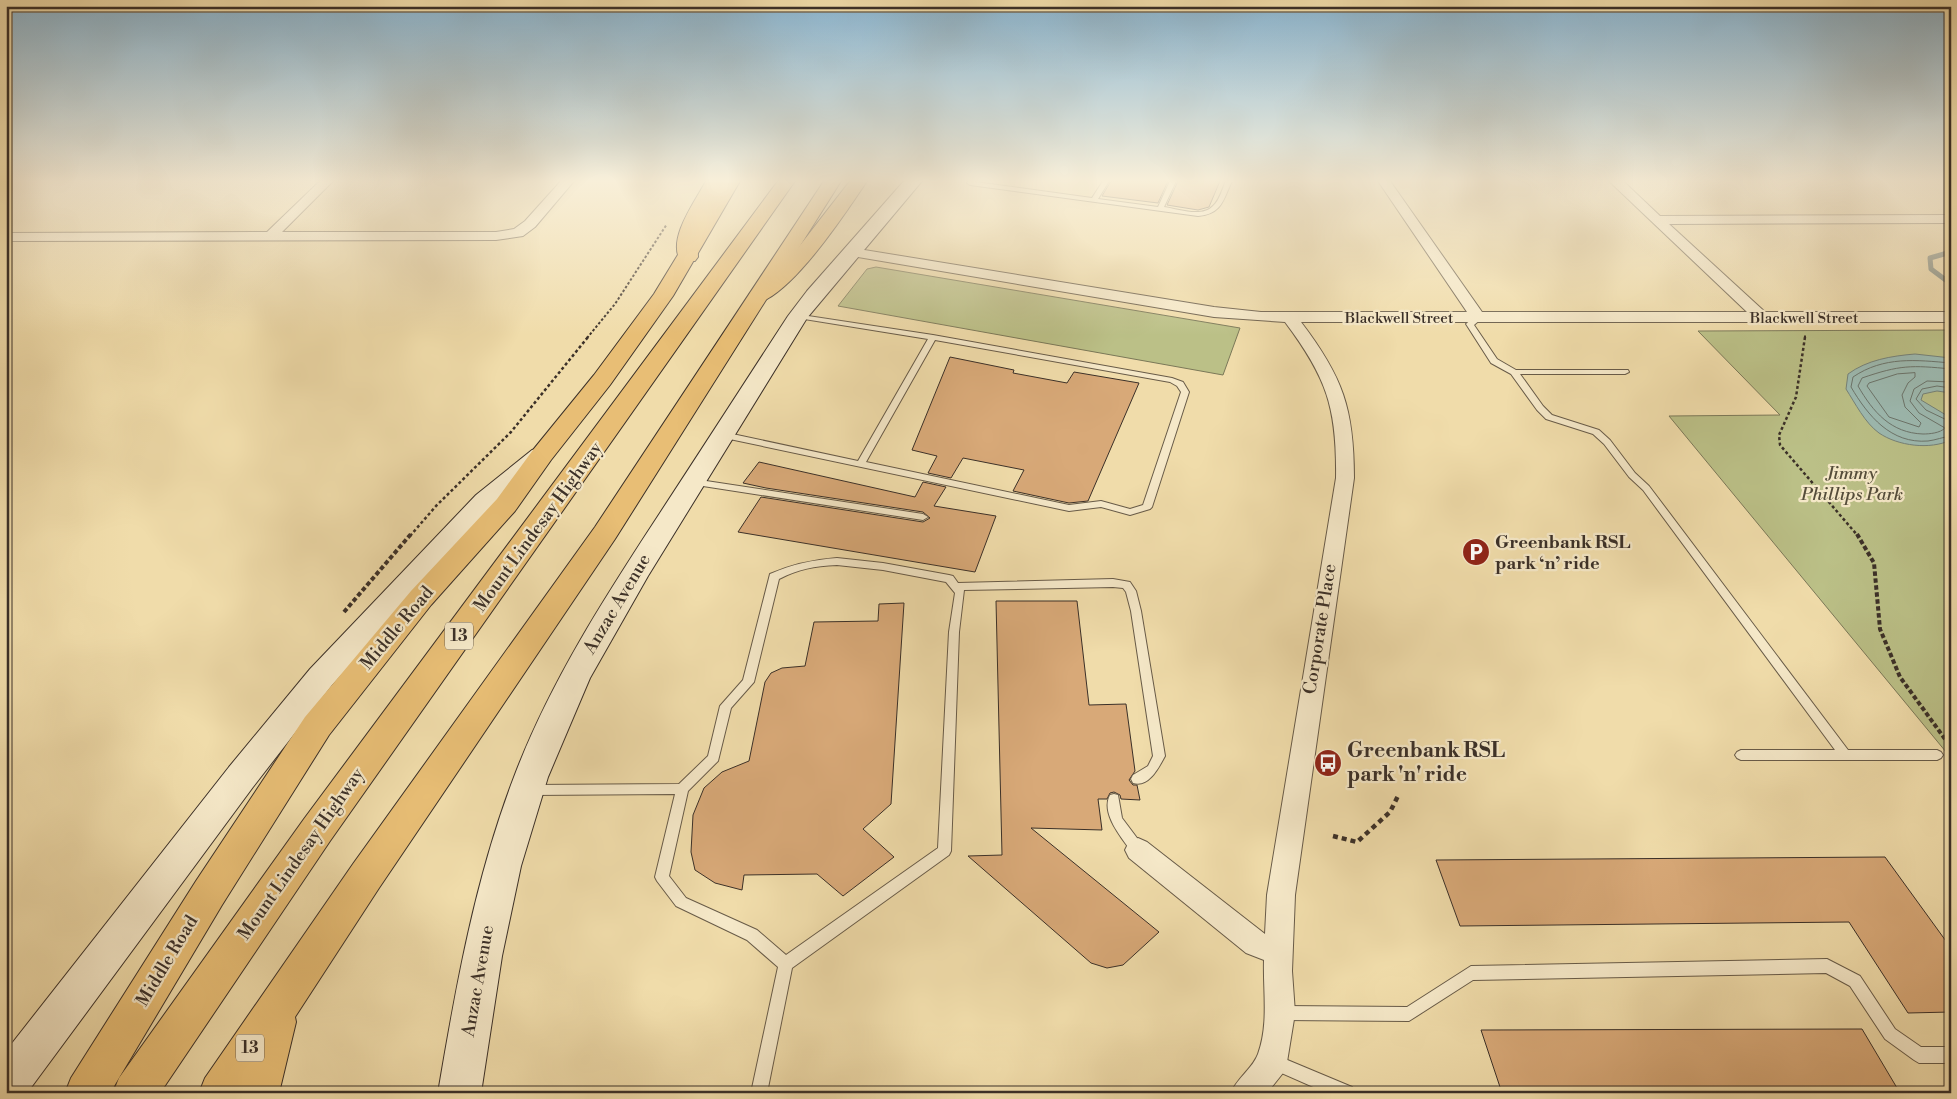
<svg xmlns="http://www.w3.org/2000/svg" width="1957" height="1099" viewBox="0 0 1957 1099" font-family="'Libre Bodoni',serif">
<rect width="100%" height="100%" fill="#f0dcaa"/>
<filter id="stains"><feTurbulence type="fractalNoise" baseFrequency=".004" numOctaves="4"/><feColorMatrix values="0 0 0 0 .2 0 0 0 0 .09 0 0 0 0 .02 0 0 0 .5 -.17"/></filter>
<radialGradient id="worn" r=".72"><stop offset=".6" stop-color="#630" stop-opacity="0"/><stop offset="1" stop-color="#630" stop-opacity=".3"/></radialGradient>
<!-- green -->
<path fill="#bbc087" stroke="#7b7858" d="M 876,267 L 1240,328 L 1223,375 L 838,306 L 867,269 Z
M 1951,330 L 1951,758 L 1669,416 L 1780,415 L 1698,331 Z"/>
<!-- water -->
<path fill="#9dbab1" stroke="#76837a" d="M 1915,354 L 1951,358 L 1951,393 L 1937,391 L 1923,394 L 1921,400 L 1951,418 L 1951,440 C 1930,450 1898,446 1879,433 C 1865,423 1855,403 1846,389 L 1848,374 C 1867,360 1891,356 1915,354 Z"/>
<g fill="none" stroke-linecap="round" stroke-linejoin="round">
<!-- shore -->
<path stroke="#6c756c" stroke-width="1" d="M 1951,363 C 1916,360 1884,356 1853,377 L 1851,387 C 1868,416 1891,444 1928,441 C 1936,440 1943,437 1951,436
M 1951,369 C 1911,365 1900,365 1862,378 L 1858,386 C 1873,412 1891,433 1923,434 C 1930,434 1940,433 1945,428 L 1919,413 L 1910,401 L 1914,389 L 1927,381 L 1951,382
M 1915,373 L 1915,377 L 1908,383 L 1902,395 L 1905,407 L 1921,423 L 1919,427 L 1889,417 L 1867,386 L 1869,383 L 1897,374 Z
M 1951,388 L 1937,386 L 1922,389 L 1916,399 L 1926,410 L 1951,422"/>
<!-- stream -->
<path stroke="#76837a" stroke-width="5" d="M 1951,252 L 1930,258 L 1931,269 L 1951,284"/>
</g>
<!-- building -->
<path fill="#d8a978" stroke="#3b3028" d="M 1111,181 L 1168,181 L 1158,203 L 1102,196 Z
M 1178,181 L 1220,181 L 1209,207 L 1198,210 L 1167,205 Z
M 950,357 L 1014,370 L 1013,373 L 1067,383 L 1074,372 L 1139,383 L 1088,501 L 1069,503 L 1013,491 L 1024,470 L 963,458 L 951,478 L 928,473 L 937,456 L 912,450 Z
M 759,462 L 915,497 L 923,482 L 946,487 L 934,506 L 996,516 L 975,572 L 738,532 L 761,497 L 923,522 L 930,518 L 923,512 L 766,488 L 743,483 Z
M 996,601 L 1077,601 L 1089,705 L 1126,704 L 1135,771 L 1129,780 L 1133,785 L 1137,785 L 1140,800 L 1121,799 L 1120,795 L 1114,792 L 1110,793 L 1107,799 L 1098,799 L 1102,830 L 1031,828 L 1159,932 L 1123,965 L 1107,968 L 1091,963 L 968,856 L 1002,855 Z
M 904,603 L 891,804 L 863,829 L 894,857 L 843,896 L 817,874 L 744,875 L 742,890 L 715,883 L 695,870 L 691,852 L 693,815 L 704,788 L 722,772 L 749,761 L 765,682 L 771,673 L 782,668 L 805,666 L 814,622 L 878,621 L 879,604 Z
M 1885,857 L 1951,948 L 1951,1012 L 1908,1013 L 1849,922 L 1460,926 L 1436,860 Z
M 1862,1029 L 1900,1093 L 1502,1093 L 1481,1030 Z"/>
<g fill="none" stroke-linecap="round" stroke-linejoin="round">
<!-- service casing -->
<g stroke="#685b48" stroke-width="2">
<path id="service" d="M 968,181 L 1092,198 L 1103,181 L 1109,181 L 1098,199 L 1158,207 L 1170,181 L 1176,181 L 1164,207 C 1178,209 1202,218 1213,206 C 1220,200 1222,189 1226,181 L 1232,181 C 1223,200 1222,214 1198,216 L 970,185 L 967,183 Z
M 795,314 L 933,335 L 1172,378 L 1183,382 L 1189,392 L 1152,507 L 1150,509 L 1130,515 L 1101,507 L 1069,511 L 720,437 L 719,435 L 720,433 L 723,432 L 858,461 L 928,339 L 798,318 L 795,318 ZM 935,340 L 1170,382 L 1177,386 L 1181,392 L 1143,505 L 1130,509 L 1101,501 L 1069,505 L 866,462 Z
M 1475,316 L 1478,316 L 1482,318 L 1474,325 L 1497,359 L 1516,370 L 1628,370 L 1629,372 L 1625,374 L 1520,374 L 1543,406 L 1552,415 L 1599,430 L 1610,440 L 1635,473 L 1649,486 L 1848,750 L 1937,750 L 1941,752 L 1943,755 L 1941,758 L 1937,760 L 1741,760 L 1737,758 L 1735,755 L 1737,752 L 1741,750 L 1835,750 L 1643,490 L 1629,477 L 1604,444 L 1593,434 L 1546,419 L 1537,410 L 1511,374 L 1491,363 L 1466,324 Z
M 693,479 L 923,514 L 928,517 L 923,520 L 690,484 L 688,482 L 690,480 Z
M 837,558 L 883,563 L 949,575 L 953,576 L 958,583 L 1113,579 L 1130,582 L 1136,591 L 1141,611 L 1165,756 C 1159,767 1149,788 1133,783 L 1131,779 L 1133,775 L 1148,766 L 1153,756 L 1131,611 L 1126,592 L 1123,588 L 1113,587 L 964,590 L 959,632 L 951,851 L 949,855 L 792,968 L 767,1093 L 751,1093 L 778,967 L 747,940 L 676,906 L 657,881 L 655,877 L 675,794 L 531,795 L 527,794 L 525,790 L 527,786 L 531,785 L 679,784 L 708,756 L 720,706 L 743,680 L 770,574 C 793,564 812,560 837,558 ZM 837,565 L 883,570 L 946,582 L 955,593 L 949,632 L 938,848 L 786,955 L 757,930 L 686,898 L 669,876 L 688,791 L 718,761 L 731,708 L 754,682 L 779,579 C 799,569 814,566 837,565 Z
M 1114,794 L 1118,795 L 1122,818 L 1143,846 L 1145,850 L 1143,854 L 1138,856 L 1133,854 C 1123,839 1100,814 1110,795 Z
M 1827,959 L 1860,976 L 1895,1029 L 1921,1047 L 1951,1047 L 1951,1063 L 1919,1063 L 1914,1060 L 1885,1039 L 1850,986 L 1826,973 L 1473,980 L 1409,1021 L 1283,1020 L 1278,1018 L 1276,1013 L 1278,1008 L 1283,1006 L 1407,1007 L 1471,966 Z
M 1273,1054 L 1352,1087 L 1354,1093 L 1327,1093 L 1268,1067 L 1265,1062 L 1268,1057 Z"/>
</g>
<!-- minor casing -->
<g stroke="#685b48" stroke-width="2">
<path id="minor" d="M 320,181 L 333,181 L 282,232 L 496,232 L 514,229 L 525,221 L 561,181 L 574,181 L 535,227 L 523,236 L 496,240 L 6,241 L 6,233 L 267,232 Z
M 1378,181 L 1390,181 L 1482,312 L 1747,312 L 1609,181 L 1623,181 L 1660,216 L 1951,215 L 1951,223 L 1669,224 L 1765,312 L 1951,312 L 1951,322 L 1301,322 C 1343,377 1354,409 1354,478 L 1295,895 L 1292,971 L 1295,1013 L 1287,1062 L 1283,1073 L 1267,1093 L 1231,1093 C 1237,1078 1253,1068 1258,1054 C 1269,1024 1263,991 1264,960 L 1246,953 L 1129,858 L 1125,850 L 1129,842 L 1138,838 L 1147,842 L 1265,934 L 1267,895 L 1336,478 C 1337,408 1327,378 1285,322 L 1214,317 L 852,256 L 845,252 L 852,248 L 1214,307 L 1261,312 L 1467,312 Z"/>
</g>
<!-- secondary casing -->
<g stroke="#3b3028" stroke-width="2">
<path id="secondary" d="M 904,181 L 922,181 L 807,318 L 648,576 L 590,678 L 548,777 L 521,866 L 502,956 L 481,1093 L 438,1093 C 456,986 475,879 514,777 C 550,682 605,597 660,513 C 703,447 745,382 788,316 L 807,291 Z
M 541,448 L 550,450 L 553,455 L 550,460 L 494,507 L 332,685 L 253,787 L 27,1093 L 6,1093 L 6,1051 L 229,767 L 310,669 L 476,495 L 532,450 Z"/>
</g>
<!-- primary casing -->
<g stroke="#3b3028" stroke-width="2">
<path id="primary" d="M 723,181 L 740,181 L 673,296 L 610,385 L 551,460 L 515,511 L 431,605 L 329,735 L 222,905 L 110,1093 L 65,1093 L 71,1078 L 196,881 L 305,717 L 411,591 L 497,499 L 533,450 L 594,375 L 654,294 Z
M 850,181 L 867,181 C 845,214 801,280 767,299 C 762,302 757,301 752,299 L 749,295 L 752,291 L 784,266 Z"/>
</g>
<!-- trunk casing -->
<g stroke="#3b3028" stroke-width="2">
<path id="trunk" d="M 706,181 L 723,181 L 697,230 L 698,257 L 695,261 L 681,261 C 666,240 696,200 706,181 Z
M 778,181 L 795,181 L 330,841 L 160,1093 L 113,1093 L 119,1078 L 304,819 Z
M 824,181 L 841,181 L 615,539 L 379,888 L 295,1017 L 296,1022 L 279,1093 L 199,1093 L 205,1078 L 353,864 L 595,527 Z"/>
</g>
<!-- path-far3 -->
<path stroke="#3b3028" stroke-width="2" stroke-dasharray="2.5 2" stroke-linecap="butt" d="M 587,338 L 615,304 L 667,224
M 1805,338 L 1805,335"/>
<!-- path-far2 -->
<path stroke="#3b3028" stroke-width="2.5" stroke-dasharray="3 2.5" stroke-linecap="butt" d="M 1805,337 L 1796,397 L 1779,435 L 1780,445 L 1858,536
M 410,536 L 436,506 L 511,432 L 588,337"/>
<!-- path-far1 -->
<path stroke="#3b3028" stroke-width="4" stroke-dasharray="4.5 2.5" stroke-linecap="butt" d="M 1857,534 L 1874,563 L 1880,629 L 1900,677 L 1945,739
M 344,612 L 411,534"/>
<!-- path -->
<path stroke="#3b3028" stroke-width="4.5" stroke-dasharray="5 4" stroke-linecap="butt" d="M 1333,836 L 1357,842 L 1390,812 L 1399,794"/>
<!-- service -->
<use href="#service" fill="#f5e8c8" fill-rule="evenodd"/>
<!-- minor -->
<use href="#minor" fill="#f5e8c8" fill-rule="evenodd"/>
<!-- secondary -->
<use href="#secondary" fill="#f5e8c8" fill-rule="evenodd"/>
<!-- primary -->
<use href="#primary" fill="#e8be75" fill-rule="evenodd"/>
<!-- trunk -->
<use href="#trunk" fill="#e8be75" fill-rule="evenodd"/>
</g>
<!-- sky -->
<linearGradient id="sky" x2="0" y2="1"><stop stop-color="#8ab6d2"/><stop offset="0.54" stop-color="#f8efd9"/><stop offset="1" stop-color="#f8efd9" stop-opacity="0"/></linearGradient>
<rect width="1957" height="335" fill="url(#sky)"/>
<!-- icons -->
<defs>
<g id="parking-disc" transform="scale(1.4375)"><circle r="9.5" fill="#8f2418" stroke="#f5e8c8"/><path d="M-3.5-5.5H1a3.5 3.5 0 0 1 0 7H-1V5.5H-3.5ZM-1-3.4V-.6H.8a1.4 1.4 0 0 0 0-2.8Z" fill="#fff"/></g>
<g id="bus-disc" transform="scale(1.4375)"><circle r="9.5" fill="#8f2418" stroke="#f5e8c8"/><path d="M-5-6H5V4H4V6H2V4H-2V6H-4V4H-5ZM-3.5-4V0h7V-4ZM-3.5 1.2v1.5H-2V1.2ZM2 1.2v1.5H3.5V1.2Z" fill="#fff"/></g>
</defs>
<g fill-rule="evenodd">
<use href="#parking-disc" x="1476" y="552"/>
<use href="#bus-disc" x="1328" y="763"/>
</g>
<g text-anchor="middle" dominant-baseline="central" stroke-width="4.5" stroke-linejoin="round" paint-order="stroke">
<!-- far-street labels -->
<g font-size="15" fill="#3b3028" stroke="#f5e8c8">
<text x="1399" y="318">Blackwell Street</text>
<text x="1804" y="318">Blackwell Street</text>
</g>
<!-- shield labels -->
<g fill="#f5e8c8" stroke="#736758" stroke-width="1">
<rect x="445" y="622.5" width="28" height="27" rx="4"/>
<rect x="236" y="1034.5" width="28" height="27" rx="4"/>
</g>
<g font-size="16" font-weight="bold" fill="#3b3028">
<text x="459" y="636">13</text>
<text x="250" y="1048">13</text>
</g>
<!-- park labels -->
<g font-size="18" font-style="italic" fill="#554d3b" stroke="#f5e8c8">
<text x="1852" y="473">Jimmy<tspan x="1852" dy="21">Phillips Park</tspan></text>
</g>
<!-- street labels -->
<g font-size="18" fill="#3b3028" stroke="#f5e8c8">
<text transform="translate(538 527) rotate(-54)">Mount Lindesay Highway</text>
<text transform="translate(617 604) rotate(-59)">Anzac Avenue</text>
<text transform="translate(397 628) rotate(-50)">Middle Road</text>
<text transform="translate(1320 629) rotate(-81)">Corporate Place</text>
<text transform="translate(301 854) rotate(-55)">Mount Lindesay Highway</text>
<text transform="translate(167 961) rotate(-59)">Middle Road</text>
<text transform="translate(478 981) rotate(-80)">Anzac Avenue</text>
</g>
<!-- poi labels -->
<g font-size="18" font-weight="bold" fill="#3b3028" stroke="#f5e8c8" text-anchor="start">
<text x="1495" y="542">Greenbank RSL<tspan x="1495" dy="21">park ‘n’ ride</tspan></text>
</g>
<!-- near-poi labels -->
<g font-size="21" font-weight="bold" fill="#3b3028" stroke="#f5e8c8" text-anchor="start">
<text x="1347" y="751">Greenbank RSL<tspan x="1347" dy="24">park 'n' ride</tspan></text>
</g>
</g>
<!-- margin -->
<rect width="1957" height="1099" fill="none" stroke="#f0dcaa" stroke-width="25"/>
<rect x="8" y="8" width="1942" height="1084" fill="none" stroke="#3b3028" stroke-width="2.5"/>
<rect x="12" y="12" width="1932" height="1074" fill="none" stroke="#3b3028"/>
<rect width="100%" height="100%" filter="url(#stains)"/>
<rect width="100%" height="100%" fill="url(#worn)"/>
</svg>
